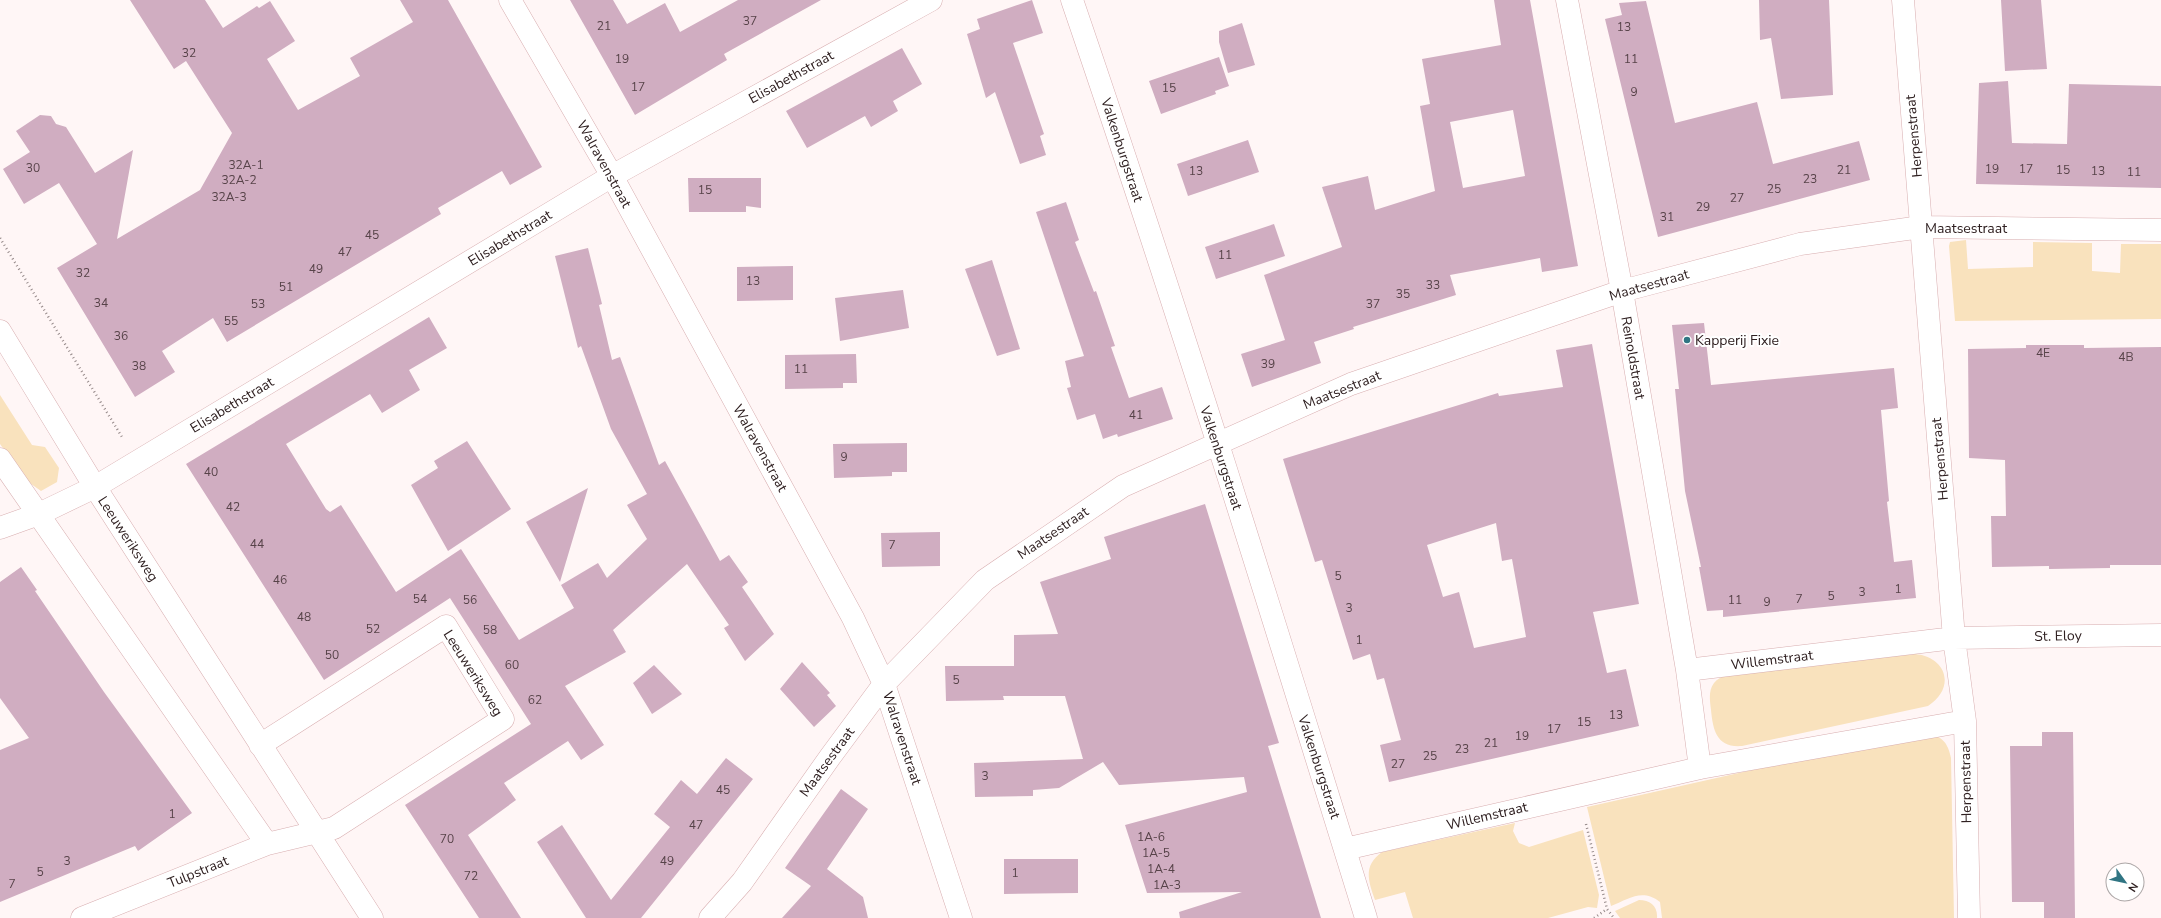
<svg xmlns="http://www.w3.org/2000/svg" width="2161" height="918" viewBox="0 0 2161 918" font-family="'Nunito Sans',sans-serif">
<rect width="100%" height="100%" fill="#fff6f6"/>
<!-- green -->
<path fill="#f9e2bd" d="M 1966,240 L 1968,269 L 2033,267 L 2033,242 L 2092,243 L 2092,271 L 2120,273 L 2121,244 L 2161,244 L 2161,319 L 1955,321 L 1949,246 L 1950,242 Z
M 0,395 L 32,445 L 45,447 L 59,468 L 57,482 L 41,491 L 27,481 L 0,444 Z
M 1915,654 C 1947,657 1956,688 1928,706 L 1742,746 C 1717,748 1713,731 1711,710 C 1710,701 1708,691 1714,683 C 1717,679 1722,677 1726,674 Z
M 1917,733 C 1937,734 1947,737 1951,758 L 1954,918 L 1662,918 L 1660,902 C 1642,888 1629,899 1611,906 L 1587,807 Z
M 1515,823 L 1513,831 L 1519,843 L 1529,847 L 1583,830 L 1599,895 L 1597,908 L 1588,907 L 1548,918 L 1413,918 L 1405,892 L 1375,900 C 1368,880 1363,866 1382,852 Z
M 1639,900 C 1650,900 1658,906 1657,918 L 1620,918 L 1615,911 Z"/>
<!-- building -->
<path fill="#d0adc1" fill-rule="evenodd" d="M 130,0 L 205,0 L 223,28 L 257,6 L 259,8 L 270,1 L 295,41 L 267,59 L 298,110 L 360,76 L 350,58 L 413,22 L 400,0 L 448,0 L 542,167 L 510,185 L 502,171 L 438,208 L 441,214 L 227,342 L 213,318 L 162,351 L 175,372 L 135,397 L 57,268 L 97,244 L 59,183 L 24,204 L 3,169 L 30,152 L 16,131 L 40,115 L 51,116 L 56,124 L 66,127 L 95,173 L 133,150 L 117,239 L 200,190 L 232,133 L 186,61 L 174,69 Z
M 570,0 L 613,0 L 627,24 L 665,3 L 680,32 L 738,0 L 821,0 L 724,54 L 727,60 L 635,115 Z
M 1032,0 L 1043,33 L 1013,43 L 1044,134 L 1040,136 L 1046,155 L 1020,164 L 995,92 L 986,98 L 967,34 L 980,29 L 977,19 Z
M 1494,0 L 1530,0 L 1578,266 L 1542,272 L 1540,258 L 1450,275 L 1456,295 L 1353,327 L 1354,329 L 1314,342 L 1321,363 L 1252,387 L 1241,354 L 1285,340 L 1264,275 L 1342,247 L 1322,187 L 1368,176 L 1375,210 L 1435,191 L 1420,106 L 1430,104 L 1422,59 L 1501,45 ZM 1513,110 L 1525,176 L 1463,188 L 1450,122 Z
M 1759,0 L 1829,0 L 1833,95 L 1781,99 L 1771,38 L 1760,40 Z
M 2001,0 L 2041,0 L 2047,69 L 2005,71 Z
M 1646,1 L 1675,123 L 1757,102 L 1773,164 L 1859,141 L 1870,180 L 1658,237 L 1605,19 L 1622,15 L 1619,3 Z
M 1242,23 L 1255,65 L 1228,73 L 1219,42 L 1219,31 Z
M 902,48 L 922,84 L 893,101 L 898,111 L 871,127 L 865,116 L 807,148 L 786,111 Z
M 1219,57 L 1229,86 L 1215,91 L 1216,94 L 1161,114 L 1149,81 Z
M 2008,81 L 2012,143 L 2067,144 L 2069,84 L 2161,86 L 2161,188 L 1976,184 L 1979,83 Z
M 1248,140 L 1259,172 L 1188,196 L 1177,164 Z
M 688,178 L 761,178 L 761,208 L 746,206 L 746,212 L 689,212 Z
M 1066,202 L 1079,240 L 1075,242 L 1094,292 L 1096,291 L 1115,346 L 1111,347 L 1129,398 L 1162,387 L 1173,419 L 1118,437 L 1117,434 L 1103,439 L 1095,414 L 1077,420 L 1067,388 L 1071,387 L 1065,361 L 1084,356 L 1036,212 Z
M 1274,224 L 1285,256 L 1216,279 L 1205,247 Z
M 588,248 L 602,304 L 599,305 L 612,360 L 620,357 L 659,465 L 665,461 L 720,561 L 729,555 L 748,582 L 742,587 L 774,634 L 745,661 L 724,628 L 729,625 L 687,564 L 613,630 L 626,652 L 565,686 L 604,745 L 581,760 L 568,741 L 504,783 L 516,800 L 468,835 L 521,918 L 479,918 L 405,805 L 531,724 L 466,623 L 450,598 L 324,680 L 186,464 L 429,317 L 447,348 L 409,370 L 420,390 L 382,413 L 370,394 L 286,444 L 326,509 L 330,512 L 341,505 L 396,592 L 461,549 L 519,640 L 574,608 L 561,585 L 598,563 L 607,578 L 647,539 L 627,505 L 647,494 L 611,429 L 581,346 L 578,348 L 555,256 Z
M 992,260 L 1020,349 L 997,356 L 965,269 Z
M 793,266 L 793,300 L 737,301 L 737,267 Z
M 903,290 L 909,328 L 840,341 L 835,298 Z
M 1704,323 L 1711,385 L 1894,368 L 1898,408 L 1881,410 L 1889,501 L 1887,502 L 1894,562 L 1912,560 L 1916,598 L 1723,617 L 1723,610 L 1707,611 L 1699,567 L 1701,567 L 1685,491 L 1675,389 L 1679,389 L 1672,325 Z
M 1592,344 L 1639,604 L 1593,612 L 1607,673 L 1626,669 L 1639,726 L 1389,782 L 1380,745 L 1401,740 L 1384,678 L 1377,680 L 1370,654 L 1353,660 L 1322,560 L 1315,562 L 1283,459 L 1498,393 L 1499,396 L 1563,387 L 1556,350 ZM 1496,523 L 1502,561 L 1512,559 L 1526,637 L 1474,648 L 1459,592 L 1443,597 L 1427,545 Z
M 2026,345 L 2084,345 L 2084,348 L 2161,347 L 2161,565 L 2110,565 L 2110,568 L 2049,569 L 2049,566 L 1992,567 L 1991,516 L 2006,516 L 2005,460 L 1969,458 L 1968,349 L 2026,348 Z
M 856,354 L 857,383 L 843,383 L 843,388 L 785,389 L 785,355 Z
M 467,441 L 511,509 L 448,551 L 411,485 L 438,468 L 434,461 Z
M 907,443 L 907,472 L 892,472 L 892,476 L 834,478 L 833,444 Z
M 588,488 L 560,582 L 526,522 Z
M 1205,504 L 1279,743 L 1268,746 L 1321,918 L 1180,918 L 1179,912 L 1242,892 L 1147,893 L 1125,825 L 1247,792 L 1244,777 L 1119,785 L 1103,762 L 1059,788 L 1033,790 L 1033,796 L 975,797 L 974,763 L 1083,759 L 1065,696 L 1003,696 L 1004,700 L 946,701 L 945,666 L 1014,666 L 1014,635 L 1058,634 L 1040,582 L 1111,559 L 1104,537 Z
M 940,532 L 940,566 L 882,567 L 881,533 Z
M 21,567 L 37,590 L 35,591 L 104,692 L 192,813 L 138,851 L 135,846 L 0,902 L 0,750 L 29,738 L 0,698 L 0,582 Z
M 802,662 L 830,693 L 827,695 L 836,706 L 814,727 L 780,689 Z
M 654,665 L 682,694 L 652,714 L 633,683 Z
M 2042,732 L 2073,732 L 2075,918 L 2044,918 L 2044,902 L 2012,902 L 2010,746 L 2042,746 Z
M 726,758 L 753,779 L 641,918 L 586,918 L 537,842 L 562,825 L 611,900 L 670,827 L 654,814 L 681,780 L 697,794 Z
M 841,789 L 868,809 L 827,869 L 863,897 L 868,918 L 782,918 L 811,886 L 785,868 Z
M 1004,859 L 1078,859 L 1078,893 L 1004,894 Z"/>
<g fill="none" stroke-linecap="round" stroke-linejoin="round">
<!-- street casing -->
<g stroke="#d8aeb0" stroke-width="23">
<path id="street" d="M 510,0 L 612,176 L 853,618 L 884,684 L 961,918
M 1072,0 C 1176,304 1271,611 1366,918
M 1567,0 L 1622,291 L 1687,670
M 1903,0 L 1954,638 L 1965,721 L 1969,918
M 0,331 L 95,487 L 372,918
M 0,459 L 267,844
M 0,528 L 39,514 L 95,487 L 612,176 L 931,0
M 1700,768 L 1687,670 L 1954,638 L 2161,635
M 1345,849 L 1700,768 L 1965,721
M 82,918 L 267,844 L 334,828 L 503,719 L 446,626 L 260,745
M 710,918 L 742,882 L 830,757 L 884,684 L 985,580 L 1123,486 L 1351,384 L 1622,291 L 1800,244 L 1921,227 L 2161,230"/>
</g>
<!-- path -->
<path stroke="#978b8b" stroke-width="2.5" stroke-dasharray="1 3" stroke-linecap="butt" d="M 0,238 L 122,437
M 1586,824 L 1607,909 L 1614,918
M 1594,918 L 1607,909"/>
<!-- street -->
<use href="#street" stroke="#fff" stroke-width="22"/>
</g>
<!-- markers -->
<circle fill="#307583" stroke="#fff" stroke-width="1.5" cx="1687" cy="340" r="4"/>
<g text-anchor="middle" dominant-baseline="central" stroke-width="4" stroke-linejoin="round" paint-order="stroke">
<!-- number labels -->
<g font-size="12" fill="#574349">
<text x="750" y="21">37</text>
<text x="604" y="26">21</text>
<text x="1624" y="27">13</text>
<text x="189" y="53">32</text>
<text x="622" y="59">19</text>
<text x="1631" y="59">11</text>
<text x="638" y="87">17</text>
<text x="1169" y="88">15</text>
<text x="1634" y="92">9</text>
<text x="246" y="165">32A-1</text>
<text x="33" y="168">30</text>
<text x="1992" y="169">19</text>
<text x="2026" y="169">17</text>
<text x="1844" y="170">21</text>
<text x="2063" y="170">15</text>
<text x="1196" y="171">13</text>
<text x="2098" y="171">13</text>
<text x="2134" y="172">11</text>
<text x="1810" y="179">23</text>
<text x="239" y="180">32A-2</text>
<text x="1774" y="189">25</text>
<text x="705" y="190">15</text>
<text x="229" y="197">32A-3</text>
<text x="1737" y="198">27</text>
<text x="1703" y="207">29</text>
<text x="1667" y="217">31</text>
<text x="372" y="235">45</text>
<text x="345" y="252">47</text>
<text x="1225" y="255">11</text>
<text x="316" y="269">49</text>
<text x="83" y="273">32</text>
<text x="753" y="281">13</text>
<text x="1433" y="285">33</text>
<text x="286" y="287">51</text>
<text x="1403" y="294">35</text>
<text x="101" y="303">34</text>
<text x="258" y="304">53</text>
<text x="1373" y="304">37</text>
<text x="231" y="321">55</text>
<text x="121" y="336">36</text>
<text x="2043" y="353">4E</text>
<text x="2126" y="357">4B</text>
<text x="1268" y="364">39</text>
<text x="139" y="366">38</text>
<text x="801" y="369">11</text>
<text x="1136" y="415">41</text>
<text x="844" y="457">9</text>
<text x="211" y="472">40</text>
<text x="233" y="507">42</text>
<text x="257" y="544">44</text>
<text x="892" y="545">7</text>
<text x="1338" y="576">5</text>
<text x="280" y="580">46</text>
<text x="1898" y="589">1</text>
<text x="1862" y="592">3</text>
<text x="1831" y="596">5</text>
<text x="420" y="599">54</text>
<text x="1799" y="599">7</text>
<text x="470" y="600">56</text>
<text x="1735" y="600">11</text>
<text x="1767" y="602">9</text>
<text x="1349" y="608">3</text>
<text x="304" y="617">48</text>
<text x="373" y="629">52</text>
<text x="490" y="630">58</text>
<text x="1359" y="640">1</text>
<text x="332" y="655">50</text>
<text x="512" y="665">60</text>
<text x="956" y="680">5</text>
<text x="535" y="700">62</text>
<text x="1616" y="715">13</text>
<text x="1584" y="722">15</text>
<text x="1554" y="729">17</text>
<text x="1522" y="736">19</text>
<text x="1491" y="743">21</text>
<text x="1462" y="749">23</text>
<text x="1430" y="756">25</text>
<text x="1398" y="764">27</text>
<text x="985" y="776">3</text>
<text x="723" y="790">45</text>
<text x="172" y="814">1</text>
<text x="696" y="825">47</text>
<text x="1151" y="837">1A-6</text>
<text x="447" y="839">70</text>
<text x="1156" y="853">1A-5</text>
<text x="67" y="861">3</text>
<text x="667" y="861">49</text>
<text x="1161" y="869">1A-4</text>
<text x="40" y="872">5</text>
<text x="1015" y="873">1</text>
<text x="471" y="876">72</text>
<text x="12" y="884">7</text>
<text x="1167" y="885">1A-3</text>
</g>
<!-- street labels -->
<g font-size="14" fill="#2f2021" stroke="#fff">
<text transform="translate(791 77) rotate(-29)">Elisabethstraat</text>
<text transform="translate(1914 136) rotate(-95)">Herpenstraat</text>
<text transform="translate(1122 150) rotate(72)">Valkenburgstraat</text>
<text transform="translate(604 164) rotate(61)">Walravenstraat</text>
<text x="1966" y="228">Maatsestraat</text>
<text transform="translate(510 238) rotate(-31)">Elisabethstraat</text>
<text transform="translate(1649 285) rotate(-16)">Maatsestraat</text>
<text transform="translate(1633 358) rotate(80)">Reinoldstraat</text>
<text transform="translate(1342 390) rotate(-22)">Maatsestraat</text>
<text transform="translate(232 405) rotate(-31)">Elisabethstraat</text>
<text transform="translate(760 448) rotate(61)">Walravenstraat</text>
<text transform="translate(1221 458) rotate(72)">Valkenburgstraat</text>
<text transform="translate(1940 459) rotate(-95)">Herpenstraat</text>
<text transform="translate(1053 533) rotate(-34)">Maatsestraat</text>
<text transform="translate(128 539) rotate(57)">Leeuweriksweg</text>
<text transform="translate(2058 636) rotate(-1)">St. Eloy</text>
<text transform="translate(1772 660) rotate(-7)">Willemstraat</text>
<text transform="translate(473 673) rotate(58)">Leeuweriksweg</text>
<text transform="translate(902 738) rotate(72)">Walravenstraat</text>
<text transform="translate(827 762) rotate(-54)">Maatsestraat</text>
<text transform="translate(1319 767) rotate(72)">Valkenburgstraat</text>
<text transform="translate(1966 782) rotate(-91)">Herpenstraat</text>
<text transform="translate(1487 816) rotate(-13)">Willemstraat</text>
<text transform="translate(198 872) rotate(-22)">Tulpstraat</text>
</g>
<!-- poi labels -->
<g font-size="14" fill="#2f2021" stroke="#fff" text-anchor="start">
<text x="1695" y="340">Kapperij Fixie</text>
</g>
</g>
<!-- north arrow -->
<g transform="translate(2125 882) rotate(123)"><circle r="19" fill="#ffffff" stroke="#aca6a6"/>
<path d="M0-3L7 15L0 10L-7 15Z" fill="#307583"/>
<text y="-6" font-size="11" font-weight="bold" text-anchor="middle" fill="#2f2021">N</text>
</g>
</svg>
